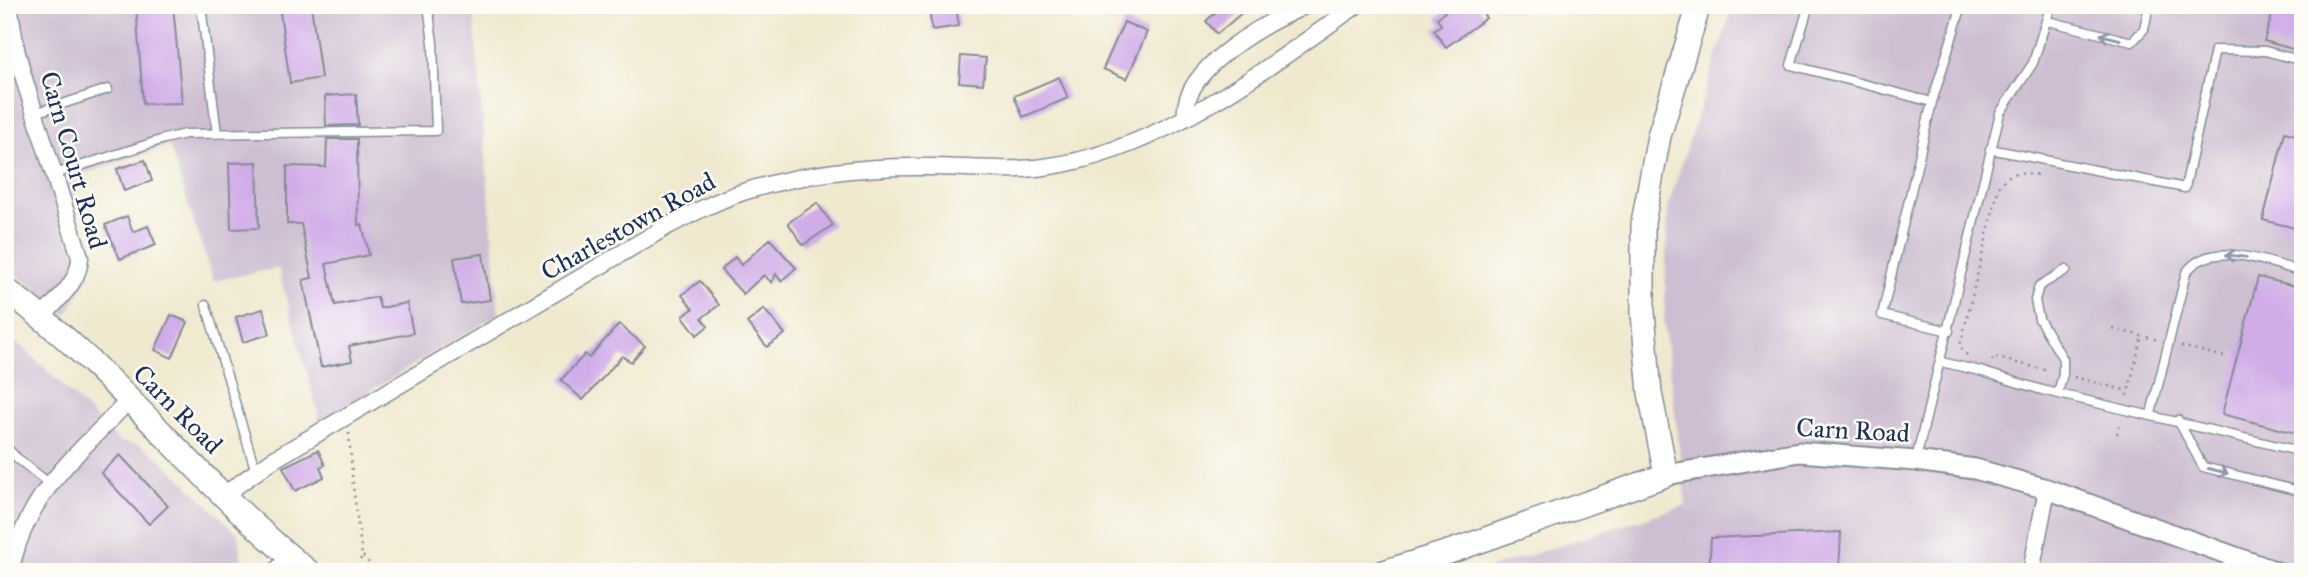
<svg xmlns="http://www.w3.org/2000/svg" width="2308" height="577" viewBox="0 0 2308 577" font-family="'IM FELL Great Primer',serif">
<rect width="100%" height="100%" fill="#fdfcf7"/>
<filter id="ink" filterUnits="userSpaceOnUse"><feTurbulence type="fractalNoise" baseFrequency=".0143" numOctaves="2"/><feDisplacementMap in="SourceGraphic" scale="14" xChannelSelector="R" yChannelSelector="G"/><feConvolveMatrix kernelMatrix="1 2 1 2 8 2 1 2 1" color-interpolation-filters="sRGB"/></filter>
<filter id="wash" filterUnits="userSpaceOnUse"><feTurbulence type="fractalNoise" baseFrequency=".00686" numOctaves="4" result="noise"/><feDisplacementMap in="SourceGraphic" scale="28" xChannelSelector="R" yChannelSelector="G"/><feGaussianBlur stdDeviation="1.57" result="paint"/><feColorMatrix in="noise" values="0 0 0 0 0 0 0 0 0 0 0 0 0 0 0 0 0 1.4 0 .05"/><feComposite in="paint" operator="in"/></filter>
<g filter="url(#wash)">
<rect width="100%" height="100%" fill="#f0e9cf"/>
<!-- industrial -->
<path fill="#cdbed2" d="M 5,5 L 473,5 L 499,314 L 320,421 L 278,268 L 213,281 L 169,145 L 78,176 L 72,199 L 90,261 L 89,276 L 67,315 L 5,266 Z
M 1733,5 L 2303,5 L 2303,570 L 1477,572 L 1686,505 L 1664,324 L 1668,206 Z
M 5,335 L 25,349 L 120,442 L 141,445 L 162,460 L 238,534 L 244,572 L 5,572 Z"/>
<g id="blocks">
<!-- building -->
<path fill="#d0ace8" d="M 136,5 L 173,5 L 182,103 L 143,104 Z
M 279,5 L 311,5 L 321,78 L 290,83 Z
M 1224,5 L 1251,5 L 1217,34 L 1206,21 Z
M 1462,5 L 1477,5 L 1486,18 L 1446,47 L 1434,30 L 1441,25 L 1437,18 L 1451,7 L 1454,11 Z
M 2275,5 L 2303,5 L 2303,52 L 2264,41 Z
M 956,6 L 959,26 L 932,30 L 929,10 Z
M 1124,22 L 1147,32 L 1127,79 L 1103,69 Z
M 961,56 L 986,58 L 983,84 L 959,82 Z
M 1059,77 L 1068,98 L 1023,117 L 1014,96 Z
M 356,94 L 358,125 L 326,126 L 325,96 Z
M 2285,132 L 2303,137 L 2303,230 L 2263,220 Z
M 327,139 L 357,139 L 358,225 L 362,224 L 369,255 L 326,264 L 335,305 L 377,297 L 380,308 L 407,303 L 413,333 L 349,346 L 352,361 L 321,367 L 303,280 L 312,278 L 301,224 L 287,224 L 287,166 L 326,167 Z
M 145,160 L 152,181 L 124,191 L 117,169 Z
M 257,162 L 259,228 L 231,229 L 229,163 Z
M 817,203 L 833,225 L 803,245 L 788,223 Z
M 127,216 L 133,232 L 148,226 L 156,245 L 120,259 L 105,225 Z
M 770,239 L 796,268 L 781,281 L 776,274 L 772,283 L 764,275 L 743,294 L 721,270 L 735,257 L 741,265 Z
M 483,254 L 490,300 L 461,304 L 454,258 Z
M 2258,277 L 2303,288 L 2303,435 L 2222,414 Z
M 700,281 L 719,305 L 702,318 L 708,326 L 697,335 L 683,316 L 693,309 L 682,295 Z
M 263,309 L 270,334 L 243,342 L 236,317 Z
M 764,309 L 785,334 L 767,347 L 747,323 Z
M 171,315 L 188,322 L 172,358 L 155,350 Z
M 619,324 L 645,346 L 631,362 L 622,356 L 583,400 L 561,380 L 585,354 L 589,358 Z
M 318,450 L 325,465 L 320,467 L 324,477 L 295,491 L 283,467 Z
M 120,455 L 168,506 L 149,524 L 101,473 Z
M 1841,532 L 1839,572 L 1709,572 L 1711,538 Z"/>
</g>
</g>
<g filter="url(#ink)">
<use href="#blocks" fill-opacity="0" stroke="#868c96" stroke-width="2"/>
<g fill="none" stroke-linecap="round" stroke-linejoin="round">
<!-- service casing -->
<g stroke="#868c96" stroke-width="11">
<path id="service" d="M 201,5 L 217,134
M 1809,5 L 1791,65 L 1932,102
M 2048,21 L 2132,42 L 2144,29 L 2149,5
M 35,113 L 108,89
M 1990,149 L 2185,188 L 2215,50 L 2265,51 L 2303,61
M 55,174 L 164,139 L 185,134 L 436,131 L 433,43 L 428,5
M 206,305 L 256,472
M 1949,331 L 1882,315 L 1932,102 L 1962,5
M 1941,362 L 1980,371 L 2042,390 L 2303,452
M 2058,393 L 2063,374 L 2063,359 L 2039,319 L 2035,300 L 2039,286 L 2066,270
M 2151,414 L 2186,273 C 2210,237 2269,263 2303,272
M 2178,420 L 2203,467 L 2303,492
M 5,446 L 17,458 L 51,485
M 1916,459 L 2000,113 L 2033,63 L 2051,5"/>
</g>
<!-- minor casing -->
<g stroke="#868c96" stroke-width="19">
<path id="minor" d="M 9,5 L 16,49 L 25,82 L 80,257 C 80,281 58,299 43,316
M 1186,117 C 1180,68 1269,21 1307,5
M 224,495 L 271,461 L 666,227 C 691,214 716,201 743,192 C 802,173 865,166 927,167 C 966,167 1005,172 1044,167 C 1159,152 1264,70 1357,5
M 10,572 C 14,554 19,537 28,520 C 49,475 96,436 130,399
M 275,572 L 289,557
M 2031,572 L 2047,489"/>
</g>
<!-- tertiary casing -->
<g stroke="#868c96" stroke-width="23">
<path id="tertiary" d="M 1666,475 L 1799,452 L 1916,461 L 1975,469 L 2047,489 L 2277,572"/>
</g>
<!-- secondary casing -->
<g stroke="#868c96" stroke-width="26">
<path id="secondary" d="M 5,289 C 117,371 200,486 309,572
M 1384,572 L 1452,551 L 1666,475 L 1650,393 L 1643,313 L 1643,223 L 1659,136 L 1699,5"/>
</g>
<!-- path -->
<path stroke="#868c96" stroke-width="2.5" stroke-dasharray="2 5" stroke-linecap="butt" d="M 2113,329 L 2158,340
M 2181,346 L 2225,357
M 1967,355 L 1960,346 L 1999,186 C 2010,171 2020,171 2038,175 L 2039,171
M 1992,361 L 1993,357 L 2050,371
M 2074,377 L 2128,391
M 2127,396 L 2142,336
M 349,433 L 353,486 L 362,555 L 356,572
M 2117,434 L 2121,420
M 363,556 L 377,572"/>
<!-- service -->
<use href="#service" stroke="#fff" stroke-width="8"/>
<!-- minor -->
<use href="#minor" stroke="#fff" stroke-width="16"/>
<!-- tertiary -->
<use href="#tertiary" stroke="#fff" stroke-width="19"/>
<!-- secondary -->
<use href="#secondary" stroke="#fff" stroke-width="23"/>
</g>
<!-- one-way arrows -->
<defs><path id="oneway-shaft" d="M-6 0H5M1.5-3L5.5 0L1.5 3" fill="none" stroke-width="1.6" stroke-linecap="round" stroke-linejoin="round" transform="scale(1.75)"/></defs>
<g stroke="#8d97ae">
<use href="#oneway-shaft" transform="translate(2110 37) rotate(-166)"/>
<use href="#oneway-shaft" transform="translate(2236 256) rotate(-173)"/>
<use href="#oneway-shaft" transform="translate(2218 471) rotate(14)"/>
</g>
</g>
<g text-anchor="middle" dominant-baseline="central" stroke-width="5" stroke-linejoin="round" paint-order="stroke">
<!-- street labels -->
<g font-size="26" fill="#1b2f5e" stroke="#fdfcf7">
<text transform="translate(74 160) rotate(74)">Carn Court Road</text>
<text transform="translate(628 226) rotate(-29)">Charlestown Road</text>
<text transform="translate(178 409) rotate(45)">Carn Road</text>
<text transform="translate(1853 430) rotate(3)">Carn Road</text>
</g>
</g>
<!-- margin -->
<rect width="2308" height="577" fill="none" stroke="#fdfcf7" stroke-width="28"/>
</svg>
